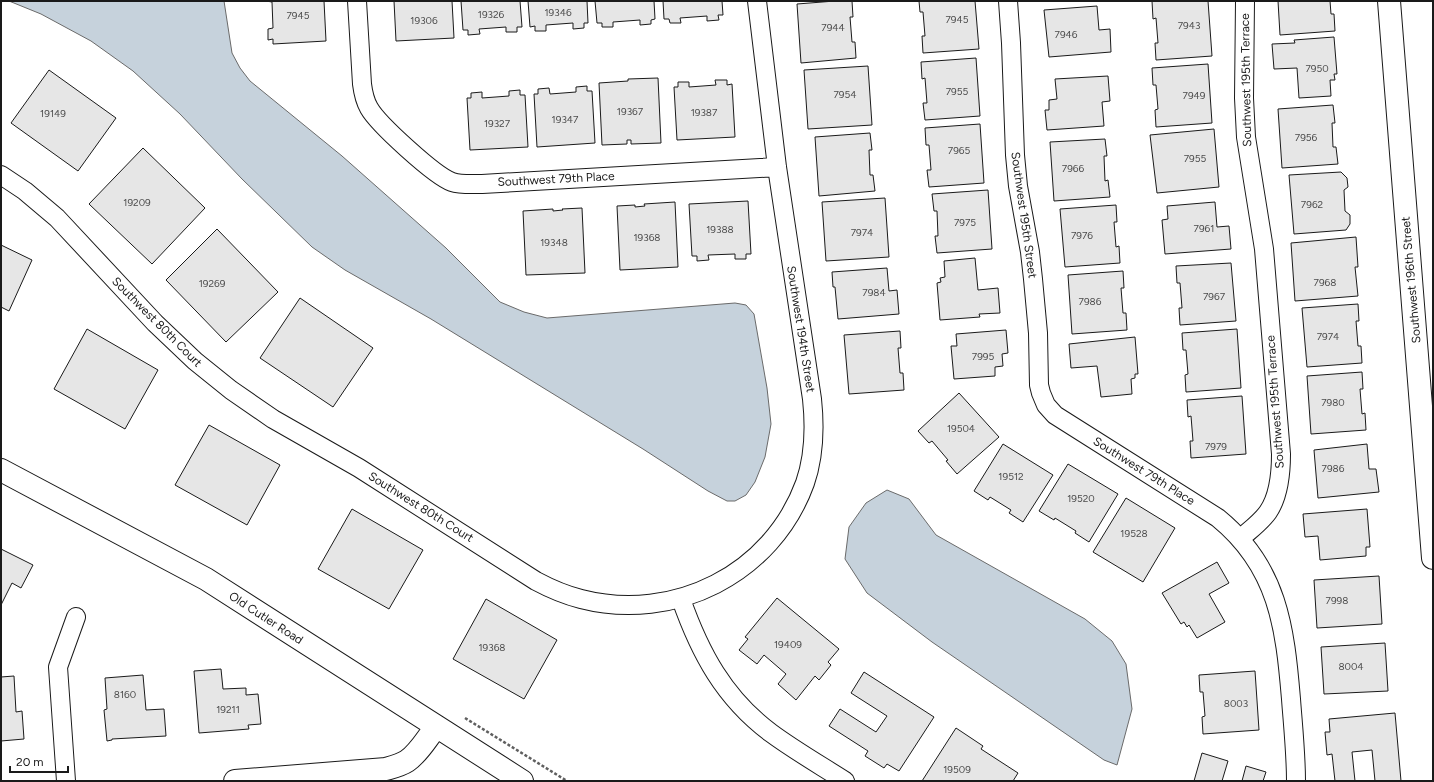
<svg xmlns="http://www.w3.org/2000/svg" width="1434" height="782" viewBox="0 0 1434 782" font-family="Figtree,sans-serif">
<rect width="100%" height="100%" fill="#fff"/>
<!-- water -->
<path fill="#c6d2dc" stroke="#6a6a6a" d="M 9,1 L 224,1 L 232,53 L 240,68 L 250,81 L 342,156 L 446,248 L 500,302 L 524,312 L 547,318 L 735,303 L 746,305 L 754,314 L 767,388 L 771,424 L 765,457 L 755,482 L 746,495 L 735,501 L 727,501 L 708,491 L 643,449 L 431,319 L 345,270 L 312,247 L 242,179 L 180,114 L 133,71 L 91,41 L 41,14 Z
M 887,490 L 909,499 L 936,535 L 1085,619 L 1112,641 L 1126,664 L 1132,709 L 1117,765 L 1104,760 L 932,642 L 867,593 L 845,559 L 849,527 L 866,503 Z"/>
<!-- building -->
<path fill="#e6e6e6" stroke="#1a1a1a" d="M 266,1 L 324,1 L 326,41 L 273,44 L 273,39 L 268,40 L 268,29 L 273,28 L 272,2 Z
M 394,1 L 452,1 L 454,38 L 396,41 Z
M 461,1 L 520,1 L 522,27 L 517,27 L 517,32 L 506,32 L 506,27 L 479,29 L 480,34 L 468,35 L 468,30 L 463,30 Z
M 528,1 L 587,1 L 588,23 L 584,23 L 584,28 L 573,29 L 573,23 L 546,25 L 546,31 L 535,31 L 535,26 L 530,27 Z
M 595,1 L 654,1 L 655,19 L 651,20 L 651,24 L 640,25 L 640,20 L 613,22 L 613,27 L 602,27 L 602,23 L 597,23 Z
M 663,1 L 722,1 L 723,15 L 718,15 L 719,20 L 707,21 L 707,16 L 680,18 L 681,23 L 670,23 L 669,19 L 664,19 Z
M 835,1 L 852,1 L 853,17 L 850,17 L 852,42 L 855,42 L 856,58 L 801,63 L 797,4 Z
M 919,1 L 975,1 L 979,49 L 923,53 L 922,36 L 925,36 L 923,12 L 920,12 Z
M 1152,1 L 1208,1 L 1212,56 L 1156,60 L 1155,43 L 1158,43 L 1156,18 L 1153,19 Z
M 1278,1 L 1330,1 L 1331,14 L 1334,14 L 1335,31 L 1280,35 Z
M 1097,6 L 1099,30 L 1110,29 L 1111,52 L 1049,57 L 1044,10 Z
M 1334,37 L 1337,74 L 1334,74 L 1335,80 L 1330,80 L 1331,96 L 1299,98 L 1297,68 L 1274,69 L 1272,44 L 1295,43 L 1294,40 Z
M 976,58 L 980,116 L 925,120 L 923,103 L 927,103 L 925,78 L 922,79 L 921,62 Z
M 1208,64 L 1212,123 L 1156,127 L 1155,110 L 1158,109 L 1156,85 L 1153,85 L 1152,68 Z
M 868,66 L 872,125 L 808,129 L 804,70 Z
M 49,70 L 116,118 L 78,171 L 11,123 Z
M 1108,76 L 1110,101 L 1102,102 L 1104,126 L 1047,130 L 1045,110 L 1049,110 L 1049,100 L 1057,99 L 1055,79 Z
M 658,78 L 661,143 L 631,144 L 631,140 L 627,140 L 627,144 L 602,145 L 599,83 L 628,81 L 628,79 Z
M 715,80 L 727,80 L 727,85 L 732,84 L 735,137 L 677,140 L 674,87 L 678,87 L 678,82 L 689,82 L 689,87 L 716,85 Z
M 587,86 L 587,91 L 592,91 L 595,143 L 537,147 L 534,94 L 538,94 L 538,89 L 549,88 L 550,94 L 576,92 L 576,87 Z
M 520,90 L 520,95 L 525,95 L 528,147 L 470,150 L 467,98 L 471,98 L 471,93 L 482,92 L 482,98 L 509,96 L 509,91 Z
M 1333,105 L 1335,123 L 1332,123 L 1333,147 L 1336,147 L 1338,164 L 1282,168 L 1278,109 Z
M 980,124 L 984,183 L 929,187 L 927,170 L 931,170 L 929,145 L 926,145 L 925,128 Z
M 1214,129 L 1219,187 L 1157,193 L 1150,135 Z
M 870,133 L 872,150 L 869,150 L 870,175 L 873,175 L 875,191 L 819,196 L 815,137 Z
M 1105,139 L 1107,156 L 1104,156 L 1105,181 L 1108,180 L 1110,197 L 1054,201 L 1050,142 Z
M 143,148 L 205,208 L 152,264 L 89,204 Z
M 1341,172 L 1347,178 L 1348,187 L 1344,190 L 1345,211 L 1350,215 L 1350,224 L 1346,230 L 1294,234 L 1289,175 Z
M 988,190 L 992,249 L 937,253 L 935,236 L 938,236 L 937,211 L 934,211 L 932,194 Z
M 885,198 L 889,257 L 826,261 L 822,202 Z
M 748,201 L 751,254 L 746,254 L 746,259 L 735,259 L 735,254 L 708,255 L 709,260 L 697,261 L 697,256 L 692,256 L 689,204 Z
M 675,202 L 678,267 L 620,270 L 617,206 L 635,205 L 635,207 L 645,206 L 644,204 Z
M 1215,202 L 1217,227 L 1229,226 L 1231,249 L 1165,254 L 1162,220 L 1168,219 L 1167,206 Z
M 1116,205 L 1117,222 L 1114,222 L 1116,247 L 1119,246 L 1120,263 L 1065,267 L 1060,209 Z
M 582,208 L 585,273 L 526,275 L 523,211 L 553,209 L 553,211 L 563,210 L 562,209 Z
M 217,229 L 278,292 L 226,342 L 166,280 Z
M 1356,237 L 1358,267 L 1355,267 L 1358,296 L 1295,301 L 1291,243 Z
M 1,245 L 32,260 L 9,311 L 1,307 Z
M 975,258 L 978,290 L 998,288 L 1000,313 L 979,314 L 980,317 L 940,320 L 937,283 L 941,282 L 940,278 L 945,277 L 944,261 Z
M 1231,263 L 1236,321 L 1180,325 L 1179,308 L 1182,308 L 1180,283 L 1177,283 L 1176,266 Z
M 887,268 L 889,291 L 897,290 L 899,314 L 838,319 L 835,287 L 833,287 L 832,272 Z
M 1123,271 L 1124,288 L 1121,288 L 1123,313 L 1126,313 L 1127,330 L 1072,334 L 1068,275 Z
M 300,298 L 373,348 L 333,407 L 260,358 Z
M 1358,304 L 1359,321 L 1356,321 L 1358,346 L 1361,346 L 1362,363 L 1307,367 L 1302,308 Z
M 87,329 L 158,370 L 125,429 L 54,389 Z
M 1237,329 L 1241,388 L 1186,392 L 1185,375 L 1188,374 L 1186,350 L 1183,350 L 1182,333 Z
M 1006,330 L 1008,353 L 1002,354 L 1003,366 L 995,367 L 995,376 L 954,379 L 951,346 L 957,346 L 956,334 Z
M 900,331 L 901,348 L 898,348 L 900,373 L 903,373 L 904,390 L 849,394 L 844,335 Z
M 1135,337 L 1138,374 L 1135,374 L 1135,378 L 1131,379 L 1132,394 L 1101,397 L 1097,366 L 1071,368 L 1069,344 Z
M 1362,372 L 1363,389 L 1360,389 L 1362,414 L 1365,413 L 1366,430 L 1311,434 L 1307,376 Z
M 959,393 L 999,437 L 957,474 L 946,461 L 948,460 L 932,441 L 929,443 L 918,431 Z
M 1242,396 L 1246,454 L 1191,458 L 1190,441 L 1193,441 L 1191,416 L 1188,417 L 1187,400 Z
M 209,425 L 280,465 L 247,525 L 175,485 Z
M 1003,444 L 1053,475 L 1023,522 L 1009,513 L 1011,510 L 990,497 L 988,500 L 974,491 Z
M 1367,444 L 1369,469 L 1376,469 L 1379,492 L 1318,498 L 1314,450 Z
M 1068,464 L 1118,494 L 1089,542 L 1075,533 L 1076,531 L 1055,518 L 1054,520 L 1039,511 Z
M 1126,498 L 1175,528 L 1143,582 L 1093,552 Z
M 352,509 L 423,550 L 389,609 L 318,569 Z
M 1367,509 L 1370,547 L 1366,547 L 1366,556 L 1320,560 L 1318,536 L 1305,537 L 1303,514 Z
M 1,549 L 33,565 L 21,588 L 12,583 L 1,605 Z
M 1217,562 L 1229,583 L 1209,594 L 1225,622 L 1197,638 L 1189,625 L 1187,627 L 1184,622 L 1181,624 L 1162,593 Z
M 1379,576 L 1382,624 L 1317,628 L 1314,580 Z
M 777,598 L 839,649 L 828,662 L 831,665 L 819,680 L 815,676 L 796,700 L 778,684 L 786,674 L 764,655 L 757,664 L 739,650 L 748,639 L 745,637 Z
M 486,599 L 557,640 L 524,699 L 453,659 Z
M 1385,643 L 1388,691 L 1324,694 L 1321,647 Z
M 221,669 L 223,689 L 246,688 L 246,695 L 258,694 L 261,724 L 248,725 L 249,729 L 199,733 L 194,671 Z
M 1255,671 L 1259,730 L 1203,734 L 1202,717 L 1205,716 L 1203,692 L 1200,692 L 1199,675 Z
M 864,672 L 934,717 L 899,771 L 887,764 L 884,768 L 865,756 L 868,751 L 829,726 L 840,709 L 876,732 L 887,716 L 851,693 Z
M 143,675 L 146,710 L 164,709 L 166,736 L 112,739 L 112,740 L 107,741 L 104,710 L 107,709 L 105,678 Z
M 14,676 L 16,712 L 22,711 L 24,739 L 1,741 L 1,677 Z
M 1395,713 L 1401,781 L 1375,781 L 1372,750 L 1352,752 L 1355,781 L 1335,781 L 1332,754 L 1327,755 L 1325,732 L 1330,732 L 1329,719 Z
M 956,728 L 983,746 L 981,749 L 1018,773 L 1013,781 L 922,781 Z
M 1202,753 L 1228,761 L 1222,781 L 1194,781 Z
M 1246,766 L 1266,772 L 1263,781 L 1242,781 Z"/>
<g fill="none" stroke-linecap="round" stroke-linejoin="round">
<!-- street casing -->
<g stroke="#1a1a1a" stroke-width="20">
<path id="street" d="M 357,1 L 362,84 C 363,92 365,101 369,108 C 378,124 435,176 452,182 C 461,185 472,184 482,184 L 777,167
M 1008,1 L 1011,43 L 1015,155 L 1018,186 L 1030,252 L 1033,279 L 1038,333 L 1039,385 L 1041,393 L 1046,405 L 1055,415 L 1218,518 C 1278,567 1285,627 1291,699 C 1293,726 1296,754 1296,781
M 1,175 L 25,191 L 57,218 L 155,323 L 195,361 L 231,390 L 273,419 L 359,468 L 536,581 C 551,589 565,595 581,599 C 674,623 772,574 805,483 C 814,457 815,427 812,399 L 777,167 L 757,1
M 1241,538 C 1250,530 1261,522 1268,512 C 1279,496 1281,473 1281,454 L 1264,249 L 1246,137 L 1244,98 L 1245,1
M 681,599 C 700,653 724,698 771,733 C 794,750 820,765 845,781
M 66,781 L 58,667 L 76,617"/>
</g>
<!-- secondary casing -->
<g stroke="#1a1a1a" stroke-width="24">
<path id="secondary" d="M 1389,1 L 1433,558
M 1,470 L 206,579 L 522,781
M 235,781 L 386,769 C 393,767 401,765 407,761 C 419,753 427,738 436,727"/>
</g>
<!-- path -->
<path stroke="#5f5f5f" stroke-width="2.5" stroke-dasharray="3 2" stroke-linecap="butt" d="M 465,718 L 567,781"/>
<!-- street -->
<use href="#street" stroke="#fff" stroke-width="18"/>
<!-- secondary -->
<use href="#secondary" stroke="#fff" stroke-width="22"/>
</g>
<g text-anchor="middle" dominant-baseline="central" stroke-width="3" stroke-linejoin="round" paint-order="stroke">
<!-- number labels -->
<g font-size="10" fill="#4d4d4d">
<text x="558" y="12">19346</text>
<text x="491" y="14">19326</text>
<text x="298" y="15">7945</text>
<text x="957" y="19">7945</text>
<text x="424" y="20">19306</text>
<text x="1189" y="25">7943</text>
<text x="833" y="27">7944</text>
<text x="1066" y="34">7946</text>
<text x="1317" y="68">7950</text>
<text x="957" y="91">7955</text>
<text x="845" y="94">7954</text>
<text x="1194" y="95">7949</text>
<text x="630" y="111">19367</text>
<text x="704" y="112">19387</text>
<text x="53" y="113">19149</text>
<text x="565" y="119">19347</text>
<text x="497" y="123">19327</text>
<text x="1306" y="137">7956</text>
<text x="959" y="150">7965</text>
<text x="1195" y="158">7955</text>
<text x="1073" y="168">7966</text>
<text x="137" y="202">19209</text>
<text x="1312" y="204">7962</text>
<text x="965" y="222">7975</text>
<text x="1204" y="228">7961</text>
<text x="720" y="229">19388</text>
<text x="862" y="232">7974</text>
<text x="1082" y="235">7976</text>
<text x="647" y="237">19368</text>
<text x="554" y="242">19348</text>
<text x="1325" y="282">7968</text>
<text x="212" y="283">19269</text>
<text x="874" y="292">7984</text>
<text x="1214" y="296">7967</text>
<text x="1090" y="301">7986</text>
<text x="1328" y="336">7974</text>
<text x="983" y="356">7995</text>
<text x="1333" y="402">7980</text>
<text x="961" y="428">19504</text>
<text x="1216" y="446">7979</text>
<text x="1333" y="468">7986</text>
<text x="1011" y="476">19512</text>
<text x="1081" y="498">19520</text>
<text x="1134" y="533">19528</text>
<text x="1337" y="600">7998</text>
<text x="788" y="644">19409</text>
<text x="492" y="647">19368</text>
<text x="1351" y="666">8004</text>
<text x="125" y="694">8160</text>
<text x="1236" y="703">8003</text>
<text x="228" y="709">19211</text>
<text x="957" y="769">19509</text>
</g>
<!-- street labels -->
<g font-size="12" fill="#1a1a1a" stroke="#fff">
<text transform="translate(1246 80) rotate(-91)">Southwest 195th Terrace</text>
<text transform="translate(556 179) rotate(-3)">Southwest 79th Place</text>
<text transform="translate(1024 215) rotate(82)">Southwest 195th Street</text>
<text transform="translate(1411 280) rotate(-95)">Southwest 196th Street</text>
<text transform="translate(157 322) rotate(45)">Southwest 80th Court</text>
<text transform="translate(801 329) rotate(81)">Southwest 194th Street</text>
<text transform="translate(1275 402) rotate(-94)">Southwest 195th Terrace</text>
<text transform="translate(1144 471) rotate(32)">Southwest 79th Place</text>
<text transform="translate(421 507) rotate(32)">Southwest 80th Court</text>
<text transform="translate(266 618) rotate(33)">Old Cutler Road</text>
</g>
</g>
<!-- border -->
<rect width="1434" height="782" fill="none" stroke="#1a1a1a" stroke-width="4"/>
<!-- scale -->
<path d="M10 766v6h58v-6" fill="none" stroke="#1a1a1a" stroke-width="2"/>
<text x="16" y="766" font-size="12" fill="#1a1a1a" stroke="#ffffff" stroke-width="3" paint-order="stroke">20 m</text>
</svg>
